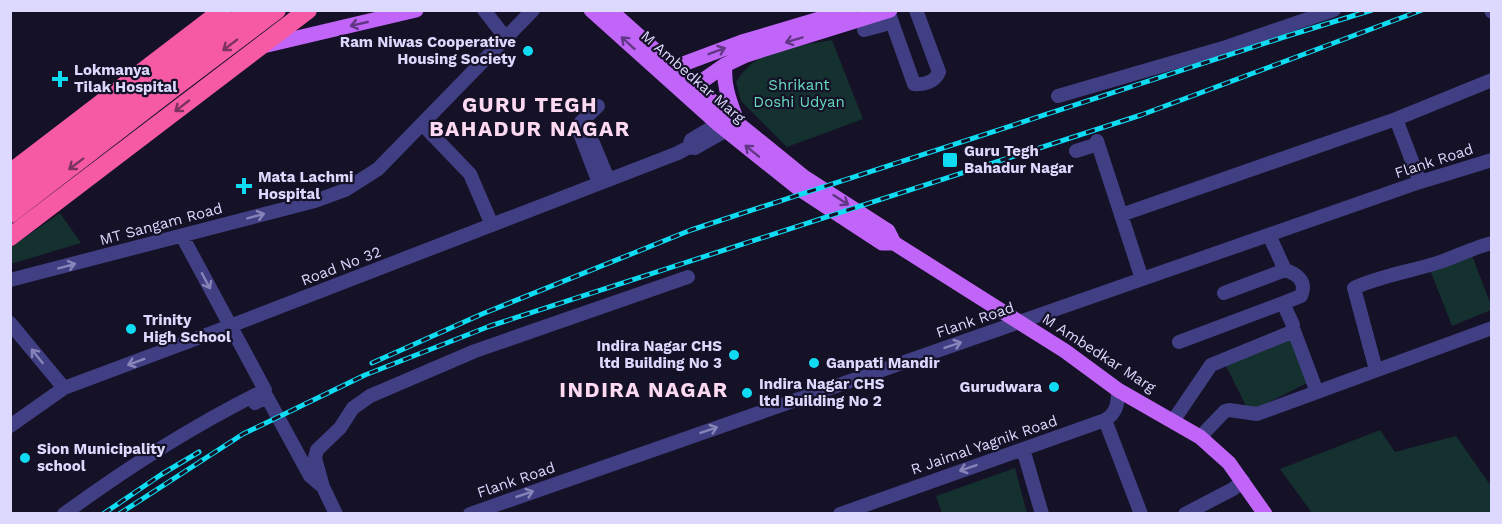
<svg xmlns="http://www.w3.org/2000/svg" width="1502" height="524" viewBox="0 0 1502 524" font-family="'Work Sans',sans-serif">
<rect width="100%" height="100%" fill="#151127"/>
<!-- green -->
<path fill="#14302f" d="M 832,40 L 863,119 L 787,147 L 741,101 L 736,82 C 759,45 793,48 832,40 Z
M 60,213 L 81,243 L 11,264 L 11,247 Z
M 1471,253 L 1491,305 L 1491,310 L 1452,326 L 1430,270 Z
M 1290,330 L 1315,379 L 1249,412 L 1224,362 Z
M 1380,430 L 1395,452 L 1456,436 L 1491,486 L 1491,513 L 1312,513 L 1280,469 Z
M 1015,468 L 1027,513 L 942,513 L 936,496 Z"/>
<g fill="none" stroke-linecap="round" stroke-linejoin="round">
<!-- minor -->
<path stroke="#413f83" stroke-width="14" d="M 484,10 L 505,37
M 1491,10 L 1492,12
M 888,11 L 914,84 C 924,85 935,82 939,72 L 916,10
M 864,30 L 883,25
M 1058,96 L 1223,48 L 1334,10
M 598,106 L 581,122 L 578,128 L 599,183
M 726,119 L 691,140 L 689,147 L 695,148 L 734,126
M 1396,119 L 1492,80
M 422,124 L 470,174 L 492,225
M 1097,141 L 1142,279
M 593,143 L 608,179
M 1076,151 L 1098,144
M 1121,215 L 1396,119 L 1420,182
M 1269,235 L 1285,270 C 1298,274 1307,282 1301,296 L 1283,303
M 10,280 L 315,201 L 345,190 L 378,169 L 533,10
M 1224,293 L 1285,270
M 10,323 L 64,388
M 1179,342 L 1283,303 L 1293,325
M 1376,370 L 1354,288 C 1382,275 1414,271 1443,261 C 1460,255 1475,247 1492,243
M 255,403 L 267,397 L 310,476 L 323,487 L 336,514
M 1105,420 L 1141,514
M 1173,421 L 1211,365 L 1294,331 L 1317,392
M 10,426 L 64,388 L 230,326 L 678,153 L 689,147
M 1200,437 L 1225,411 L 1229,410 L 1257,414 L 1492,328
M 1023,449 L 1042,514
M 323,487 L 315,458 L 317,450 L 340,428 L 353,408 L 370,396 L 475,351 L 688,277
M 64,514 C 128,467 194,425 265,390 L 182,236
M 470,514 L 1420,182 L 1492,160
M 840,514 L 1105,420 C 1117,413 1118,403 1118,390
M 1185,514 L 1233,489 L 1243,481"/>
<!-- major -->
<path stroke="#c065f7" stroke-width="15" d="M 591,10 L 718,124 L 798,188 L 882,243 L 894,243
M 610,10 L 730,117 L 804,177 L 888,231 L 894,243 L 1065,351 L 1118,390 L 1200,437 L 1229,463 L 1265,514
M 263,46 L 416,10
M 725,65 C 723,86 730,102 737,121
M 669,72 L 675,67 L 742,42 L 850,10
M 688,91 L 725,65 L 746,55 L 890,10"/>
<!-- highway -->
<path stroke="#f65aa5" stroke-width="18" d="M 10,173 L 223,10
M 10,194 L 250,10
M 10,214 L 175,87 L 277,10
M 10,237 L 308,10"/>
<!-- rail casing -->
<g stroke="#0fdcf2" stroke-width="5">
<path id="rail" d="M 372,363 L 482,314 L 691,230 L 1284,37 L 1372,10
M 103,514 L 162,474 L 199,452
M 119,514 L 243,434 L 365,375 L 490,326 L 1141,115 L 1422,10"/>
</g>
<!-- rail -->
<use href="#rail" stroke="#151127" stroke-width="3" stroke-dasharray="9" stroke-linecap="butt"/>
</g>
<!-- one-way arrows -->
<defs><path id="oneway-shaft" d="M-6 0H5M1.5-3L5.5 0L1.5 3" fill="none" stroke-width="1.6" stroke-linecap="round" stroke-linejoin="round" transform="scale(1.5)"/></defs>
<g stroke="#623785">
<use href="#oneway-shaft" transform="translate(359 24) rotate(167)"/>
<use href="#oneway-shaft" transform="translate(794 40) rotate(163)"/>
<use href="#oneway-shaft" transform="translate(628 43) rotate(-138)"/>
<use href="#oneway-shaft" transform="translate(717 51) rotate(-21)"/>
<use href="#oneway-shaft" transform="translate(752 151) rotate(-141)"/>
<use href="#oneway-shaft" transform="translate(841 200) rotate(33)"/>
</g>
<g stroke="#7a3260">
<use href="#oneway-shaft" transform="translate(230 45) rotate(143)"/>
<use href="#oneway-shaft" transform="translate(182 106) rotate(142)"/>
<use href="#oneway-shaft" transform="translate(76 164) rotate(143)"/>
</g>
<g stroke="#8784ba">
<use href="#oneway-shaft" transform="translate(256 216) rotate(-15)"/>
<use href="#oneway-shaft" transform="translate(67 266) rotate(-15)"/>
<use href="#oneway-shaft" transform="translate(206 281) rotate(62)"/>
<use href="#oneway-shaft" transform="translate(953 345) rotate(-19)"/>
<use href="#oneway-shaft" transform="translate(37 356) rotate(-129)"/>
<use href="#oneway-shaft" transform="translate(136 362) rotate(160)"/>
<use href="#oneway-shaft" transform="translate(709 430) rotate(-19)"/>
<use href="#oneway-shaft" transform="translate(968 468) rotate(161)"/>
<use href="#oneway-shaft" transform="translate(525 494) rotate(-19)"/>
</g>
<!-- markers -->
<g fill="#0fdcf2" stroke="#151127" stroke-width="2">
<circle cx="528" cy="51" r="6"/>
<path d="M57 70h6v6h6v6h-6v6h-6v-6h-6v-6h6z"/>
<rect x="942" y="152" width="16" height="16" rx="3"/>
<path d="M241 177h6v6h6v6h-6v6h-6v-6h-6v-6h6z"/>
<circle cx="131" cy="329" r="6"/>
<circle cx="734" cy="355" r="6"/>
<circle cx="814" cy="363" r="6"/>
<circle cx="1054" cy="387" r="6"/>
<circle cx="747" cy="393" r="6"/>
<circle cx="25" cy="458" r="6"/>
</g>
<g text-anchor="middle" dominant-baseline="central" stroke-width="4.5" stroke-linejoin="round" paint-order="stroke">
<!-- poi labels -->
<g font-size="15" font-weight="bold" fill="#ddd8fd" stroke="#151127" text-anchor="start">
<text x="516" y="42" text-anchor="end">Ram Niwas Cooperative<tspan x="516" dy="17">Housing Society</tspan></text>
<text x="74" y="70">Lokmanya<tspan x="74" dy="17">Tilak Hospital</tspan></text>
<text x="964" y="151">Guru Tegh<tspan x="964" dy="17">Bahadur Nagar</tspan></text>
<text x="258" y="177">Mata Lachmi<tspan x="258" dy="17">Hospital</tspan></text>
<text x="143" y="320">Trinity<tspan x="143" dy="17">High School</tspan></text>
<text x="722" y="346" text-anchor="end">Indira Nagar CHS<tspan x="722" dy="17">ltd Building No 3</tspan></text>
<text x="826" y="363">Ganpati Mandir</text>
<text x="759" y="384">Indira Nagar CHS<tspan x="759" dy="17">ltd Building No 2</tspan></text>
<text x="1042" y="387" text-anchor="end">Gurudwara</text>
<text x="37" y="449">Sion Municipality<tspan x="37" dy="17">school</tspan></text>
</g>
<!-- street labels -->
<g font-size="15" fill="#ddd8fd" stroke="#151127">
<text transform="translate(693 77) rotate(41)">M Ambedkar Marg</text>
<text transform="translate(1434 161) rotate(-18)">Flank Road</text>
<text transform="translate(161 224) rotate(-15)">MT Sangam Road</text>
<text transform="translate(341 266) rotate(-21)">Road No 32</text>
<text transform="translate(975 320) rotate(-19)">Flank Road</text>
<text transform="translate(1099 353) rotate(33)">M Ambedkar Marg</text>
<text transform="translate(984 445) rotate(-19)">R Jaimal Yagnik Road</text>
<text transform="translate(516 480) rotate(-19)">Flank Road</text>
</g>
<!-- park labels -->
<g font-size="15" fill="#67dabd" stroke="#151127">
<text x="799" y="85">Shrikant<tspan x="799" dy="17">Doshi Udyan</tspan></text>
</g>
<!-- district labels -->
<g font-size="21" font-weight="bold" letter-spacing="1.5" fill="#fddaf1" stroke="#151127">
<text x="530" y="104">GURU TEGH<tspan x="530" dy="24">BAHADUR NAGAR</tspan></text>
<text x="644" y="389">INDIRA NAGAR</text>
</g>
</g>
<!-- border -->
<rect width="1502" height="524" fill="none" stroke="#ddd8fd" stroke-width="24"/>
</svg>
